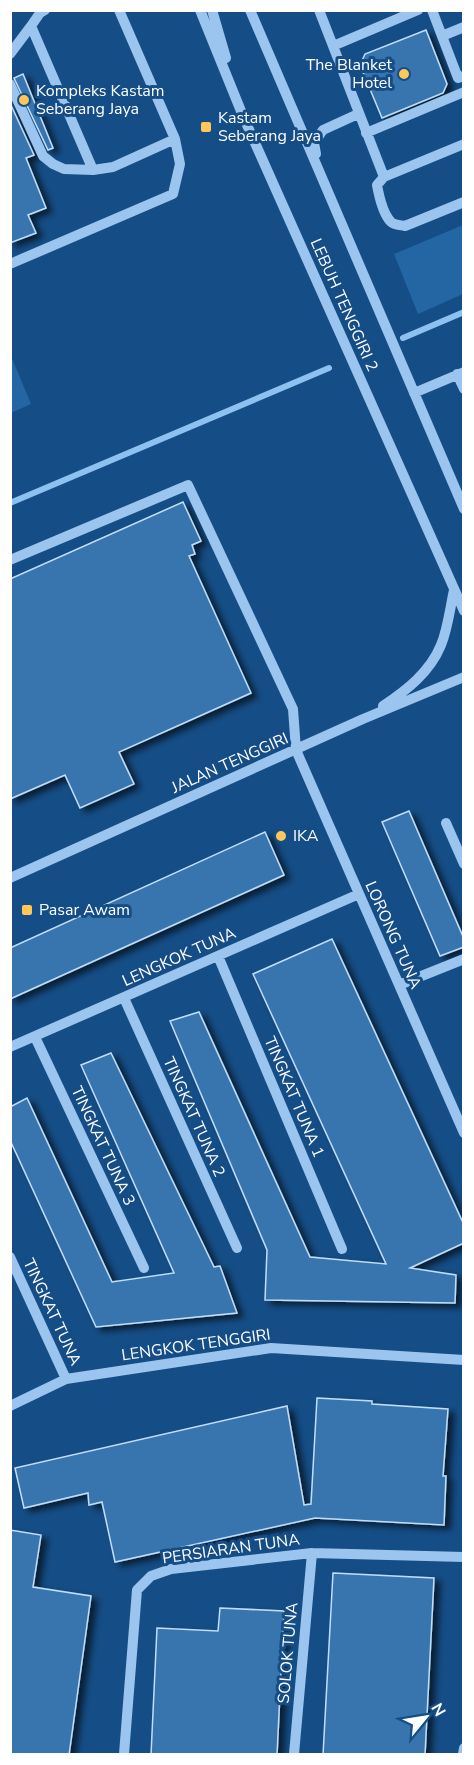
<svg xmlns="http://www.w3.org/2000/svg" width="474" height="1765" viewBox="0 0 474 1765" font-family="'Nunito Sans',sans-serif">
<defs>
<filter id="shadow"><feDropShadow dx="6" dy="4" stdDeviation="3" flood-color="#0009"/></filter>
</defs>
<rect width="100%" height="100%" fill="#154d86"/>
<!-- green -->
<path fill="#2465a4" d="M 463,225 L 463,294 L 418,314 L 394,254 Z
M 11,356 L 31,404 L 11,413 L 10,413 Z"/>
<g fill="none" stroke-linecap="round" stroke-linejoin="round">
<!-- stream -->
<path stroke="#8dc1f1" stroke-width="6" d="M 403,338 L 464,312
M 10,503 L 329,368"/>
</g>
<!-- building -->
<path fill="#3974ae" stroke="#c0defa" stroke-width="1.5" filter="url(#shadow)" d="M 426,30 L 447,84 L 443,93 L 382,118 L 360,65 L 365,54 Z
M 23,74 L 53,148 L 48,150 L 14,78 Z
M 10,103 L 34,155 L 26,158 L 46,208 L 28,215 L 36,233 L 10,243 Z
M 183,502 L 201,541 L 192,545 L 195,554 L 189,556 L 251,693 L 119,752 L 134,784 L 80,808 L 65,775 L 10,799 L 10,579 Z
M 409,811 L 464,939 L 464,947 L 440,956 L 382,822 Z
M 265,832 L 284,875 L 10,999 L 10,948 Z
M 332,939 L 464,1225 L 464,1243 L 410,1268 L 456,1275 L 455,1303 L 265,1300 L 267,1250 L 170,1021 L 199,1012 L 310,1257 L 386,1264 L 253,974 Z
M 111,1053 L 214,1267 L 220,1266 L 237,1313 L 96,1327 L 10,1140 L 10,1107 L 27,1098 L 112,1282 L 174,1273 L 81,1065 Z
M 317,1398 L 372,1401 L 372,1404 L 448,1409 L 443,1476 L 446,1476 L 444,1525 L 315,1518 L 115,1562 L 102,1502 L 89,1505 L 88,1493 L 24,1508 L 15,1468 L 287,1406 L 304,1505 L 311,1504 Z
M 10,1530 L 41,1535 L 33,1587 L 91,1596 L 69,1755 L 10,1755 Z
M 333,1573 L 434,1578 L 425,1755 L 323,1755 Z
M 220,1608 L 284,1611 L 277,1755 L 151,1755 L 157,1628 L 218,1631 Z"/>
<g fill="none" stroke-linecap="round" stroke-linejoin="round">
<!-- minor -->
<path stroke="#9bc5ee" stroke-width="10" d="M 45,10 L 40,13 L 31,26 L 93,170 L 113,167 L 175,139
M 200,10 L 243,116 L 464,611
M 212,10 L 226,58
M 250,10 L 464,509
M 319,10 L 384,177 L 464,144
M 432,10 L 458,78 L 464,76
M 442,36 L 464,27
M 333,46 L 418,10
M 10,54 L 31,26
M 10,84 L 43,156 L 53,164 L 64,169 L 93,170
M 366,133 L 464,92
M 316,154 L 314,143 L 323,130 L 358,114
M 384,177 L 377,185 C 379,196 383,214 391,222 C 394,225 400,225 405,226 L 464,202
M 10,264 L 173,194 L 180,164 L 175,139 L 119,10
M 457,374 L 464,389
M 414,393 L 464,372
M 10,560 L 188,485 L 293,709 L 296,750 L 464,1133
M 383,706 C 407,690 430,672 441,645 C 448,628 450,608 454,590
M 446,823 L 464,864
M 10,878 L 363,719 L 464,677
M 218,956 L 342,1249
M 399,985 L 464,959
M 124,998 L 237,1248
M 35,1037 L 144,1268
M 10,1047 L 359,894
M 10,1257 L 66,1379
M 10,1406 L 66,1379 L 271,1348 L 464,1360
M 124,1754 L 137,1590 L 151,1576 L 171,1569 L 312,1553 L 464,1557
M 294,1754 L 312,1553
M 463,1754 L 464,1748"/>
</g>
<!-- markers -->
<g fill="#ffc658" stroke="#154d86" stroke-width="2">
<circle cx="404" cy="74" r="6"/>
<circle cx="24" cy="100" r="6"/>
<rect x="200" y="121" width="12" height="12" rx="3"/>
<circle cx="281" cy="836" r="6"/>
<rect x="21" y="904" width="12" height="12" rx="3"/>
</g>
<g text-anchor="middle" dominant-baseline="central" stroke-width="6" stroke-linejoin="round" paint-order="stroke">
<!-- poi labels -->
<g font-size="16" fill="#fff" stroke="#154d86" text-anchor="start">
<text x="392" y="65" text-anchor="end">The Blanket<tspan x="392" dy="18">Hotel</tspan></text>
<text x="36" y="91">Kompleks Kastam<tspan x="36" dy="18">Seberang Jaya</tspan></text>
<text x="218" y="118">Kastam<tspan x="218" dy="18">Seberang Jaya</tspan></text>
<text x="293" y="836">IKA</text>
<text x="39" y="910">Pasar Awam</text>
</g>
<!-- street labels -->
<g font-size="16" fill="#fff" stroke="#154d86">
<text transform="translate(344 305) rotate(66)">LEBUH TENGGIRI 2</text>
<text transform="translate(230 763) rotate(-24)">JALAN TENGGIRI</text>
<text transform="translate(393 935) rotate(66)">LORONG TUNA</text>
<text transform="translate(179 957) rotate(-24)">LENGKOK TUNA</text>
<text transform="translate(294 1097) rotate(67)">TINGKAT TUNA 1</text>
<text transform="translate(194 1117) rotate(66)">TINGKAT TUNA 2</text>
<text transform="translate(103 1146) rotate(65)">TINGKAT TUNA 3</text>
<text transform="translate(52 1312) rotate(65)">TINGKAT TUNA</text>
<text transform="translate(196 1345) rotate(-8)">LENGKOK TENGGIRI</text>
<text transform="translate(231 1549) rotate(-8)">PERSIARAN TUNA</text>
<text transform="translate(288 1653) rotate(-85)">SOLOK TUNA</text>
</g>
</g>
<!-- border -->
<rect width="474" height="1765" fill="none" stroke="#ffffff" stroke-width="24"/>
<!-- north arrow -->
<g transform="translate(426 1717) rotate(60)" stroke="#154d86" stroke-width="4.5" paint-order="stroke">
<path d="M0-4.5L10 22L0 15L-10 22Z" fill="#ffffff"/>
<text y="-9" font-size="16" font-weight="bold" text-anchor="middle" fill="#ffffff">N</text>
</g>
</svg>
